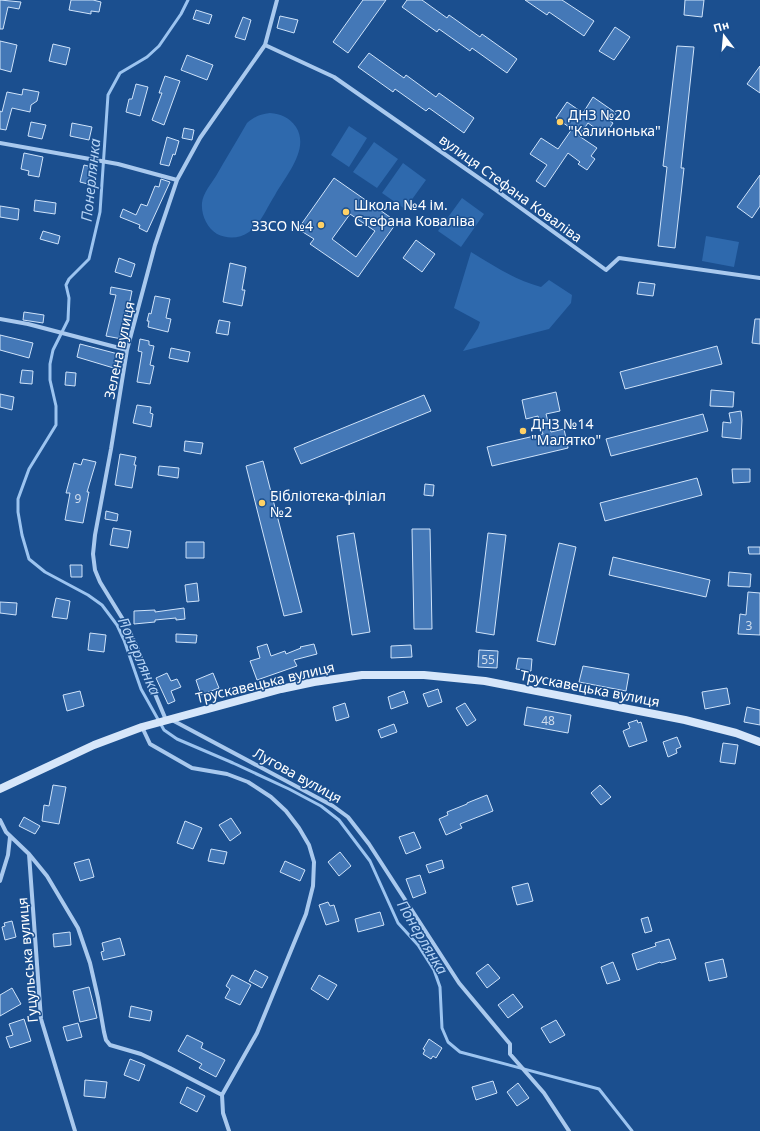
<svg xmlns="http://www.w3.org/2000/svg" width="760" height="1131" viewBox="0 0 760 1131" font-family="'Noto Sans',sans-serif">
<rect width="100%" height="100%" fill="#1b4f8f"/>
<!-- green -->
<path fill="#2e69ad" d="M 270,113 C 281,114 289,117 296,127 C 310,149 286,175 275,195 C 267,207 261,224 249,232 C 239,239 227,239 217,234 C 207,228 201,215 202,203 C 203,193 211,184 216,176 C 226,158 237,141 247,123 C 254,117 260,114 270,113 Z
M 349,126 L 367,138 L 349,167 L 331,155 Z
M 374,142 L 398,159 L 377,188 L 353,172 Z
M 403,163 L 426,180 L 405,209 L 382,193 Z
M 462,198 L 484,214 L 461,247 L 438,231 Z
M 706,236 L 739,242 L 734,267 L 702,261 Z
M 471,252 C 494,266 515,280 541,287 L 549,280 L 572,295 L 571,303 L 549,329 L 463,351 L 478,328 L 480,322 L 454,308 Z"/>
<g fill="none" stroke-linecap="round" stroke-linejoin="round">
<!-- stream -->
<path stroke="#9cc4f0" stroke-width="3" d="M 188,0 L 181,14 L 159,46 L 147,57 L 120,73 L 108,95 L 100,212 L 89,259 L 69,279 L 66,285 L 69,298 L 68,320 L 53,350 L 50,364 L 50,380 L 56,406 L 56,425 L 29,469 L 18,499 L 18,512 L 22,535 L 29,559 L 45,572 L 88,595 L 102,605 L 117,625 L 124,640 L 141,689 L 164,730 L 177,739 L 233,763 L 289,789 L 321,806 L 339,820 L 370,861 L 398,923 L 418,945 L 434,970 L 440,987 L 442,1028 L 448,1042 L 460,1052 L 599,1089 L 632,1131"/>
</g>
<!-- building -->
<path fill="#4478b7" stroke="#cfe3fa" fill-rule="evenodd" d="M 0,0 L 21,2 L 19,9 L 8,7 L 3,29 L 0,29 Z
M 71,0 L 93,0 L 101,2 L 99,12 L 91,11 L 91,14 L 69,10 Z
M 363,0 L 386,0 L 348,53 L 333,42 Z
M 407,0 L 422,0 L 447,18 L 449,15 L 480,37 L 482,34 L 517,59 L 507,73 L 472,48 L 470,51 L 439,29 L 437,32 L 402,7 Z
M 525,0 L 562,0 L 594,21 L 584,36 L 549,12 L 547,15 Z
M 685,0 L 704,0 L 702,17 L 684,15 Z
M 196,10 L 212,15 L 209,24 L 193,19 Z
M 280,16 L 298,20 L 294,33 L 277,28 Z
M 243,17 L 251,20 L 245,40 L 235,37 Z
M 615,27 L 630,37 L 614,60 L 599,51 Z
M 0,41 L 17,45 L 11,72 L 0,69 Z
M 53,44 L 70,48 L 66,65 L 49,61 Z
M 677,46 L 694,47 L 681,168 L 684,168 L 675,248 L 658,246 L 667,167 L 663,166 Z
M 369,53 L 404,78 L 406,75 L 436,97 L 439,93 L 474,118 L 464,133 L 429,108 L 426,111 L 395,89 L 393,92 L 358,67 Z
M 187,55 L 213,65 L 207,80 L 181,70 Z
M 760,66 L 760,93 L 747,84 Z
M 165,76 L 180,81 L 164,125 L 152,120 L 162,93 L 159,93 Z
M 136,84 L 148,87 L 140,116 L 126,112 L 129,99 L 132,99 Z
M 23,89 L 39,92 L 37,101 L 31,105 L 30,112 L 12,108 L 6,130 L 0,129 L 0,111 L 2,112 L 7,92 L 22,95 Z
M 593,97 L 616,113 L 610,121 L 613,123 L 605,135 L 588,123 L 579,136 L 597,148 L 591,156 L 595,159 L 587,170 L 578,164 L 580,162 L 568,153 L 545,187 L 536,181 L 547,165 L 530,154 L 541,138 L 558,149 L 572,129 L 556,118 L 567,102 L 583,113 Z
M 31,122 L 46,125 L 42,139 L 28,136 Z
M 72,123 L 92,127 L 89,140 L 70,136 Z
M 184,128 L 194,130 L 192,140 L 182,138 Z
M 167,137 L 179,141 L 175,155 L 173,154 L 169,166 L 160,164 Z
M 24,153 L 43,157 L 39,177 L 28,175 L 29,171 L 21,169 Z
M 84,165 L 96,168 L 92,185 L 80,182 Z
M 760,175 L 760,206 L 752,218 L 737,207 Z
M 334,178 L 397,222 L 358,277 L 310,244 L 314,239 L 298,229 ZM 350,214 L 375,231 L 356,257 L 332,239 Z
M 161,179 L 170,182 L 147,232 L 139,228 L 140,225 L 120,217 L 123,209 L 136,215 L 141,204 L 147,206 L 155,186 L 159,187 Z
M 35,200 L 56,203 L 55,214 L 34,211 Z
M 0,206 L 19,209 L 18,220 L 0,217 Z
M 43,231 L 60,236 L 58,244 L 40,239 Z
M 416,240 L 435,254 L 422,272 L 403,258 Z
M 119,258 L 135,264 L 131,277 L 115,272 Z
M 230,263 L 246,267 L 242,290 L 245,290 L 242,306 L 223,302 Z
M 639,282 L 655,284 L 653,296 L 637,294 Z
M 111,287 L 132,291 L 122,339 L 106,336 L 116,295 L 110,294 Z
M 155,296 L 170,299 L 166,318 L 171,319 L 168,332 L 148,327 L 149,321 L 147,321 L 149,313 L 151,314 Z
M 24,312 L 44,315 L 43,323 L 23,320 Z
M 755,319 L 760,319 L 760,344 L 752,343 Z
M 219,320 L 230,322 L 228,335 L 216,333 Z
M 0,335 L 33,343 L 29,358 L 0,350 Z
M 140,339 L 149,341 L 149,345 L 154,346 L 150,365 L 154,366 L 150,384 L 137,382 L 142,352 L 138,351 Z
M 80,344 L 122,355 L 117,369 L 77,357 Z
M 717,346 L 722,364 L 625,389 L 620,372 Z
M 171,348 L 190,352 L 188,362 L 169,358 Z
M 22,370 L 33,371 L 32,384 L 20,383 Z
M 66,372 L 76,373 L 75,386 L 65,385 Z
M 711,390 L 734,392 L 733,407 L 710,406 Z
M 556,392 L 560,411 L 546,414 L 551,432 L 564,429 L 568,448 L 492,466 L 487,447 L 543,434 L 538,416 L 526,419 L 522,400 Z
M 0,394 L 14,397 L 12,410 L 0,407 Z
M 424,395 L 431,411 L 301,464 L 294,448 Z
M 137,405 L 151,407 L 150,413 L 153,414 L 151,427 L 133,423 Z
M 741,411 L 742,420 L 741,439 L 722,437 L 723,422 L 731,423 L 729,413 Z
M 703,414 L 708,431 L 611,456 L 606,439 Z
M 185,441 L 203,443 L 201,454 L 184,451 Z
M 120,454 L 136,457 L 134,465 L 136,465 L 132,488 L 115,485 Z
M 83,459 L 96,462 L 87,492 L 89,492 L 83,523 L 65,520 L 70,493 L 66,493 L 74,463 L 81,465 Z
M 263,461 L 302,612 L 284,616 L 246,466 Z
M 159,466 L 179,468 L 178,478 L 158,475 Z
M 732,469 L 750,469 L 750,482 L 733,483 Z
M 697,478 L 702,495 L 605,521 L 600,503 Z
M 425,484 L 434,485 L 433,496 L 424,495 Z
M 106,511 L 118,514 L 117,521 L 105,519 Z
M 113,528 L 131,531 L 128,548 L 110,545 Z
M 412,529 L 430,529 L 432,629 L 414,629 Z
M 354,533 L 370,632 L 352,635 L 337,536 Z
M 488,533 L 506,535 L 494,635 L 476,632 Z
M 186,542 L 204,542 L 204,558 L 186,558 Z
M 559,543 L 576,547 L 555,645 L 537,641 Z
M 748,547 L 760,547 L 760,554 L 749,554 Z
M 613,557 L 710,580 L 706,597 L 609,575 Z
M 70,565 L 82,565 L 82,577 L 71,577 Z
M 729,572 L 751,574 L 750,587 L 728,586 Z
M 197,583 L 199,601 L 187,602 L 185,585 Z
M 748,592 L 760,593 L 760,635 L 738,634 L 740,614 L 746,615 Z
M 56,598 L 70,601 L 67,619 L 52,617 Z
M 0,602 L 17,603 L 16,615 L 0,613 Z
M 184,608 L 185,619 L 176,620 L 176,618 L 155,620 L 155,622 L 134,624 L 134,611 L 155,610 L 155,612 Z
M 90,633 L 106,635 L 104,652 L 88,650 Z
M 176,634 L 197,635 L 196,643 L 176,642 Z
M 267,644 L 271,656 L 285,651 L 286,654 L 301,648 L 300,647 L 314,644 L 317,654 L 294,660 L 297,666 L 257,680 L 250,661 L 260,658 L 257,647 Z
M 411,645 L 412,657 L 391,658 L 391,646 Z
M 479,650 L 498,651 L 497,668 L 478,667 Z
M 518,658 L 532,659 L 531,671 L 516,669 Z
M 583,666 L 629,674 L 626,691 L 579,682 Z
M 167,673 L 171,681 L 177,679 L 181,687 L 171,691 L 175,701 L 168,704 L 156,678 Z
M 213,673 L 219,688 L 201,695 L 196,680 Z
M 727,688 L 730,704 L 705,709 L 702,692 Z
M 438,689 L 442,702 L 428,707 L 423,694 Z
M 80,691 L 84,706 L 67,711 L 63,695 Z
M 404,691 L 408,703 L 391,709 L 388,697 Z
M 345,703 L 349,717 L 336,721 L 333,707 Z
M 465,703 L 476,720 L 467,726 L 456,708 Z
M 527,707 L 571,715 L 568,733 L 524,725 Z
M 747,707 L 760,710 L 760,725 L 744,722 Z
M 637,720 L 638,723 L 641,722 L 647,741 L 629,747 L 623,731 L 630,728 L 628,723 Z
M 394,724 L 397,732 L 381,738 L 378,730 Z
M 677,737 L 681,747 L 676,749 L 677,753 L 668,757 L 663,742 Z
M 723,743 L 738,745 L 735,764 L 720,762 Z
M 53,785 L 66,787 L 59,824 L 42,821 L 44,805 L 49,806 Z
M 600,785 L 611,797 L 601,805 L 591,793 Z
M 487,795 L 493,811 L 460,824 L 462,828 L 446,835 L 439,819 L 448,815 L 447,812 L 467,804 L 467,803 Z
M 24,817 L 40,826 L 35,834 L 19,826 Z
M 231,818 L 241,833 L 230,841 L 219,825 Z
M 185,821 L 202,828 L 193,849 L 177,843 Z
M 414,832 L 421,848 L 406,854 L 399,837 Z
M 211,849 L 227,852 L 224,864 L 208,861 Z
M 340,852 L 351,866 L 339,876 L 328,862 Z
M 89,859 L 94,877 L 80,881 L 74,863 Z
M 442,860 L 444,868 L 429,873 L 426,865 Z
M 285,861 L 305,870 L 300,881 L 280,872 Z
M 420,875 L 426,893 L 413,898 L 406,879 Z
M 528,883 L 533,901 L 517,905 L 512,887 Z
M 328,902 L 330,906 L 334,905 L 339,921 L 326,925 L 319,905 Z
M 380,912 L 384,925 L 358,932 L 355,919 Z
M 648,917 L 652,931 L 645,933 L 641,919 Z
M 12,921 L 16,937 L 5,940 L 2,927 L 5,926 L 4,923 Z
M 70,932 L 71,945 L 54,947 L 53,934 Z
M 120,938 L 125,955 L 103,960 L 101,952 L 104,951 L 102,943 Z
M 669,939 L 676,959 L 661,963 L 660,962 L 637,970 L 632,954 L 656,946 L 655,943 Z
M 723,959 L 727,977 L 709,981 L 705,963 Z
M 613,962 L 620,980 L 607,984 L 601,967 Z
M 488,964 L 500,978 L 487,988 L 476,973 Z
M 255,970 L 268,977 L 262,988 L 249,981 Z
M 232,975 L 251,985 L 240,1005 L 225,998 L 230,989 L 226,986 Z
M 319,975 L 337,985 L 328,1000 L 311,989 Z
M 89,987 L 97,1018 L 80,1022 L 73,991 Z
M 12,988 L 21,1004 L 0,1016 L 0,995 Z
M 513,994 L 523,1007 L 508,1018 L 498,1005 Z
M 131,1006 L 152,1011 L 150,1021 L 129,1017 Z
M 24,1019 L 31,1041 L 10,1048 L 6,1037 L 13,1035 L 9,1024 Z
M 556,1020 L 565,1035 L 550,1043 L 541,1028 Z
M 78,1023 L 82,1037 L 67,1041 L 63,1027 Z
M 187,1035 L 203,1043 L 201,1048 L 225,1060 L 216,1077 L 199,1068 L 202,1064 L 178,1051 Z
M 429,1039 L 442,1048 L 436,1058 L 433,1056 L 431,1059 L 423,1054 L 425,1050 L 423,1049 Z
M 130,1059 L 145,1065 L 139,1081 L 124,1075 Z
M 85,1080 L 107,1082 L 105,1098 L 84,1096 Z
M 493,1081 L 497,1093 L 476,1100 L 472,1087 Z
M 518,1083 L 529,1098 L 517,1106 L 507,1092 Z
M 187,1087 L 205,1096 L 197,1112 L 180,1103 Z"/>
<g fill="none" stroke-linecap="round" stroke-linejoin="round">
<!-- street -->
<path stroke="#a9c9ee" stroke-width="4" d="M 265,45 L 334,77 L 496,190 L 606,270 L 619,258 L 760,278
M 0,143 L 118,164 L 177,180
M 0,319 L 28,324 L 127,350
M 166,720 L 150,682 L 136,645 L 127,626 L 100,582 L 95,570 L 93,554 L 95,535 L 111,449 L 127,350 L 155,245 L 177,180 L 200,138 L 265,45 L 277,0
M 172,720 L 333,806 L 348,817 L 369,844 L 459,983 L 510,1044 L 510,1054 L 544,1093 L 569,1131
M 142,727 L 150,744 L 192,768 L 227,774 L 248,782 L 271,797 L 286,811 L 299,828 L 309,845 L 314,862 L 313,886 L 306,914 L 257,1033 L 222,1095 L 223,1113 L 229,1131
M 0,820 L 6,832 L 29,854 L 47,876 L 78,928 L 90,963 L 98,998 L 104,1032 L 106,1040 L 110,1045 L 141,1054 L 170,1068 L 222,1095
M 29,854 L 41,1019 L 75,1131
M 0,881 L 8,855 L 10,837"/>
<!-- secondary -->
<path stroke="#d6e6fa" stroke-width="8" d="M 0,789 L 94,745 L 142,727 L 281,689 L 314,682 L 362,675 L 424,675 L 485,681 L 685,720 L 736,733 L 760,742"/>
</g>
<!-- markers -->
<g fill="#ffd166" stroke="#1b4f8f" stroke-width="1.5">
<circle cx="560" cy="122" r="4"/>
<circle cx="346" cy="212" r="4"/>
<circle cx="321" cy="225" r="4"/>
<circle cx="523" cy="431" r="4"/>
<circle cx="262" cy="503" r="4"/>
</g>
<g text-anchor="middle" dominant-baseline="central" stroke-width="3" stroke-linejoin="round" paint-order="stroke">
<!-- number labels -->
<g font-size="12" fill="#d0dded">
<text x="78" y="498">9</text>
<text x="749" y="625">3</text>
<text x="488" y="659">55</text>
<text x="548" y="720">48</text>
</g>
<!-- poi labels -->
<g font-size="14" fill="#fff" stroke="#1b4f8f" text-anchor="start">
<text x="568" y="114">ДНЗ №20<tspan x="568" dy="16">"Калинонька"</tspan></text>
<text x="354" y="204">Школа №4 ім.<tspan x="354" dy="16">Стефана Коваліва</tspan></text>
<text x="313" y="225" text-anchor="end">ЗЗСО №4</text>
<text x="531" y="423">ДНЗ №14<tspan x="531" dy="16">"Малятко"</tspan></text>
<text x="270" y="495">Бібліотека-філіал<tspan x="270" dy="16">№2</tspan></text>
</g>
<!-- street labels -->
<g font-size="14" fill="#fff" stroke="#1b4f8f">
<text transform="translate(511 188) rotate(36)">вулиця Стефана Коваліва</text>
<text transform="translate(119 350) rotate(-78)">Зелена вулиця</text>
<text transform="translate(265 682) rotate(-13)">Трускавецька вулиця</text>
<text transform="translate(590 688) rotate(11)">Трускавецька вулиця</text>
<text transform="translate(298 775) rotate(29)">Лугова вулиця</text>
<text transform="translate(27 960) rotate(-95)">Гуцульська вулиця</text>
</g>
<!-- water labels -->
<g font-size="15" font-style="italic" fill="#b5d3f5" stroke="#1b4f8f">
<text transform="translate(90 180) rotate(-84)">Понерлянка</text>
<text transform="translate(140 656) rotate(66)">Понерлянка</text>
<text transform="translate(423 937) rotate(59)">Понерлянка</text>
</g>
</g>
<!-- north arrow -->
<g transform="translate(724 36) rotate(344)" stroke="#1b4f8f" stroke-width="3" paint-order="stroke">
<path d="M0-3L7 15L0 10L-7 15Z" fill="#ffffff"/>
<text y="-6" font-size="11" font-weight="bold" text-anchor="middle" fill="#ffffff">Пн</text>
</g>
</svg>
